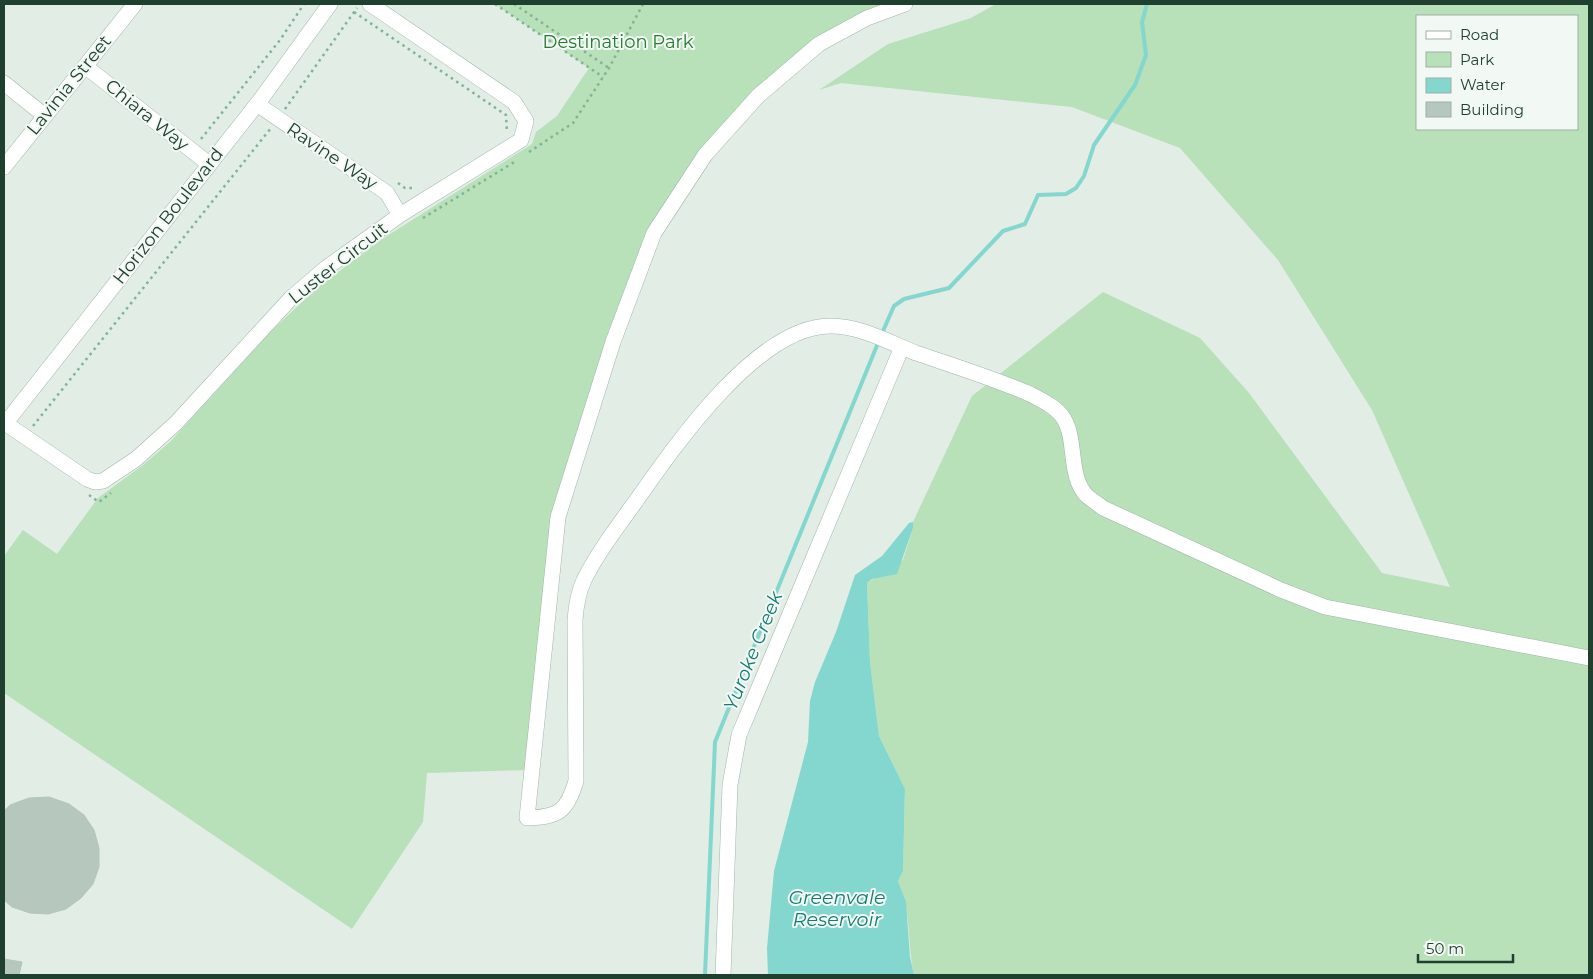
<svg xmlns="http://www.w3.org/2000/svg" width="1593" height="979" viewBox="0 0 1593 979" font-family="Montserrat,sans-serif">
<rect width="100%" height="100%" fill="#e1ede5"/>
<!-- green -->
<path fill="#b8e0b9" fill-rule="evenodd" d="M 495,4 L 892,4 L 755,92 L 652,229 L 553,509 L 528,770 L 427,773 L 423,822 L 352,929 L 4,693 L 4,556 L 23,530 L 57,554 L 98,498 L 143,465 L 171,441 L 267,335 L 316,289 L 379,241 L 532,144 L 536,132 L 557,116 L 589,68 Z
M 996,4 L 1589,4 L 1589,975 L 914,975 C 907,941 912,915 898,881 L 903,871 L 905,789 L 879,736 L 870,662 L 867,583 L 903,560 L 913,528 L 913,522 L 972,396 L 1103,292 L 1200,338 L 1249,393 L 1382,573 L 1450,587 L 1372,410 L 1278,260 L 1180,148 L 1072,107 L 841,83 L 819,90 L 888,44 L 971,18 ZM 1417,16 L 1577,16 L 1577,129 L 1417,129 Z"/>
<!-- water -->
<path fill="#84d7cf" d="M 913,522 L 913,528 L 897,574 L 872,579 L 867,583 L 870,662 L 879,736 L 905,789 L 903,871 L 898,881 L 906,902 L 910,957 L 914,975 L 768,975 L 767,948 L 774,871 L 808,742 L 810,701 L 815,682 L 836,632 L 855,575 L 882,556 L 909,523 Z"/>
<g fill="none" stroke-linecap="round" stroke-linejoin="round">
<!-- stream -->
<path stroke="#84d7cf" stroke-width="4" d="M 883,331 L 894,306 L 904,299 L 949,288 L 1003,231 L 1025,224 L 1038,195 L 1066,194 L 1076,188 L 1084,176 L 1094,145 L 1135,85 L 1146,55 L 1142,22 L 1147,4
M 705,975 L 715,742 L 878,343"/>
</g>
<!-- building -->
<path fill="#b6c8bd" stroke="#b3c7ba" d="M 49,797 L 69,804 L 84,815 L 94,830 L 99,848 L 99,867 L 93,884 L 81,898 L 66,909 L 48,914 L 30,913 L 12,907 L 4,900 L 4,811 L 10,805 L 29,798 Z
M 4,959 L 22,962 L 19,975 L 4,975 Z"/>
<g fill="none" stroke-linecap="round" stroke-linejoin="round">
<!-- minor casing -->
<g stroke="#a3b6ab" stroke-width="16">
<path id="minor" d="M 905,4 L 867,18 L 819,44 L 758,96 L 705,155 L 654,233 L 613,342 L 558,517 L 527,818 C 558,817 567,812 576,781 L 575,620 C 576,606 578,593 584,580 C 598,552 618,526 636,501 C 674,447 757,326 830,326 C 861,326 888,342 916,353 C 954,366 993,378 1030,394 C 1041,400 1057,407 1064,419 C 1077,441 1068,477 1087,496 C 1092,500 1098,504 1103,508 L 1281,590 L 1325,607 L 1589,658
M 85,66 L 209,164
M 4,83 L 45,116
M 257,104 L 387,193 L 400,215
M 4,167 L 135,4
M 5,423 L 87,479 L 95,482 L 103,481 L 136,459 L 176,423 L 291,298 L 326,268 L 400,215 L 521,140 L 526,121 L 514,102 L 370,4
M 4,425 L 261,99 L 330,4
M 723,975 L 730,785 L 739,735 L 902,347"/>
</g>
<!-- path -->
<path stroke="#7fb496" stroke-width="2.5" stroke-dasharray="2.5 4" stroke-linecap="butt" d="M 495,4 L 603,77
M 514,4 L 609,68
M 354,12 L 506,115 L 507,132
M 285,109 L 357,8
M 201,139 L 280,40 L 304,4
M 529,152 L 573,123 L 609,68 L 643,4
M 398,183 L 405,188 L 415,188
M 423,218 L 516,161
M 33,426 L 271,128
M 89,495 L 99,502 L 111,493"/>
<!-- minor -->
<use href="#minor" stroke="#fff" stroke-width="15"/>
</g>
<g text-anchor="middle" dominant-baseline="central" stroke-width="4" stroke-linejoin="round" paint-order="stroke">
<!-- park labels -->
<g font-size="18" fill="#267a31" stroke="#f2f9f4">
<text x="618" y="42">Destination Park</text>
</g>
<!-- street labels -->
<g font-size="18" fill="#20402f" stroke="#f2f9f4">
<text transform="translate(69 85) rotate(-51)">Lavinia Street</text>
<text transform="translate(147 115) rotate(39)">Chiara Way</text>
<text transform="translate(332 156) rotate(34)">Ravine Way</text>
<text transform="translate(168 216) rotate(-52)">Horizon Boulevard</text>
<text transform="translate(338 263) rotate(-38)">Luster Circuit</text>
</g>
<!-- water labels -->
<g font-size="19" font-style="italic" fill="#147b73" stroke="#f2f9f4">
<text transform="translate(753 651) rotate(-68)">Yuroke Creek</text>
<text x="837" y="897">Greenvale<tspan x="837" dy="22">Reservoir</tspan></text>
</g>
</g>
<!-- border -->
<rect width="1593" height="979" fill="none" stroke="#20402f" stroke-width="10"/>
<!-- legend -->
<rect x="1416" y="15" width="162" height="115" fill="#f2f9f4" stroke="#9eafa5"/>
<rect x="1426" y="31" width="25" height="8" fill="#ffffff" stroke="#9eafa5"/>
<text x="1460" y="40" font-size="15" fill="#20402f">Road</text>
<rect x="1426" y="52" width="25" height="15" fill="#b8e0b9" stroke="#9eafa5"/>
<text x="1460" y="65" font-size="15" fill="#20402f">Park</text>
<rect x="1426" y="78" width="25" height="15" fill="#84d7cf" stroke="#9eafa5"/>
<text x="1460" y="90" font-size="15" fill="#20402f">Water</text>
<rect x="1426" y="102" width="25" height="15" fill="#b6c8bd" stroke="#9eafa5"/>
<text x="1460" y="115" font-size="15" fill="#20402f">Building</text>
<!-- scale -->
<path d="M1418 954v8h95v-8" fill="none" stroke="#20402f" stroke-width="2.5"/>
<text x="1426" y="954" font-size="15" fill="#20402f" stroke="#f2f9f4" stroke-width="4" paint-order="stroke">50 m</text>
</svg>
